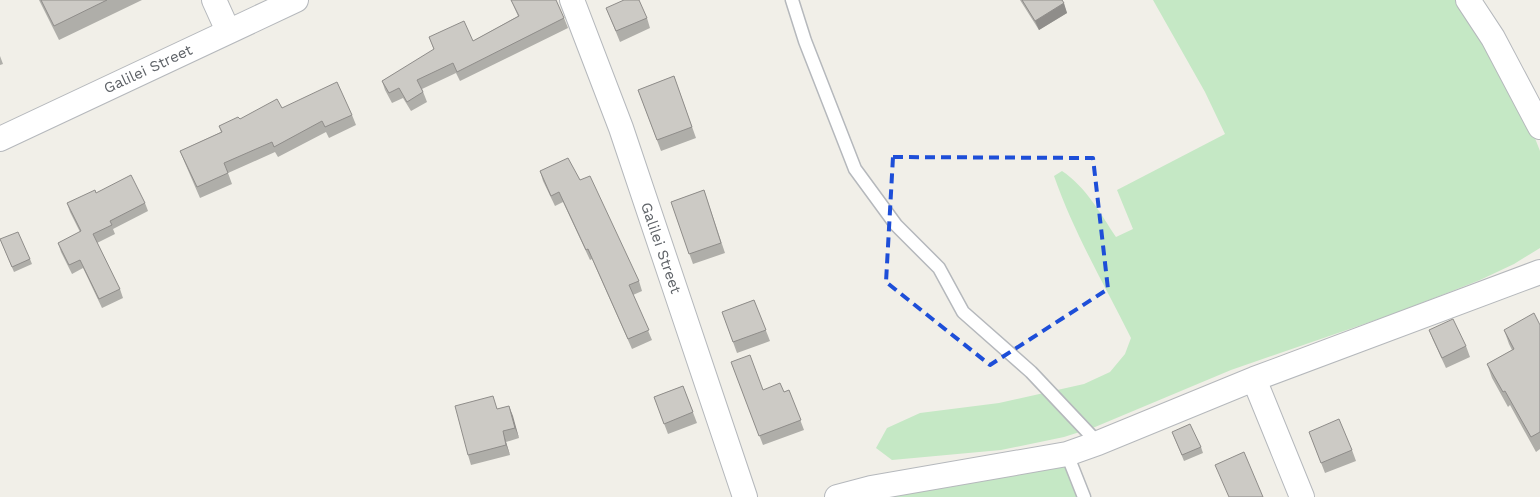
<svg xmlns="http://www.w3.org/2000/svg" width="1540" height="497" viewBox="0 0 1540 497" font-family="'Work Sans',sans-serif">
<rect width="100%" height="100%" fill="#f1efe8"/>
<!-- green -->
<path fill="#c5e8c5" d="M 1153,0 L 1457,0 L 1529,123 L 1540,151 L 1540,248 L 1514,264 L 1480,280 L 1396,313 L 1231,370 L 1095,427 L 1064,437 L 1001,450 L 892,460 L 876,448 L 887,428 L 920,413 L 999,403 L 1084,384 L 1110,372 L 1125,354 L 1131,338 C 1104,284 1074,233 1054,176 L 1062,171 C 1086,187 1100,213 1116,237 L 1133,229 L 1117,190 L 1225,134 L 1205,92 Z
M 1067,454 L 1084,497 L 837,497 Z"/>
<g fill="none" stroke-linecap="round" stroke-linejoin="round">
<!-- service casing -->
<g stroke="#b5b8bc" stroke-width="15">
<path id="service" d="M 792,0 L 805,41 L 855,169 L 896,225 L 939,268 L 963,312 L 1031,372 L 1098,443
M 1067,454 L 1084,497"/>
</g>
<!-- minor casing -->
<g stroke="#b5b8bc" stroke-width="26">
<path id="minor" d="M 214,0 L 228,31
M 572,0 L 621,128 L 745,497
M 1468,0 L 1493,38 L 1540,127
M 0,139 L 296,0
M 1254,379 L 1302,497
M 837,497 L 871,488 L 1067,454 L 1098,443 L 1254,379 L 1540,272"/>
</g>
<!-- service -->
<use href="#service" stroke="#fff" stroke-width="12"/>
<!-- minor -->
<use href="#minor" stroke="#fff" stroke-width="24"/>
</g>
<!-- wall -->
<path fill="#afaea9" d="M 39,0 L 142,0 L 59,40 Z
M 511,0 L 564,18 L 568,28 L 460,81 L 456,73 L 422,89 L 427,102 L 411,111 L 403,98 L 392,103 L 385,90 L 382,81 L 434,50 L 429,37 L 473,41 L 518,16 Z
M 1020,0 L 1062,0 L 1067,13 L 1039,30 Z
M 606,8 L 647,18 L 650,28 L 620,42 Z
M 0,56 L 3,64 L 0,65 Z
M 674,76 L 696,138 L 661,151 L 638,90 Z
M 282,108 L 352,115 L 356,125 L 329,138 L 326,132 L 278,157 L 275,152 L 228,173 L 232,184 L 200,198 L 184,161 L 180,151 L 221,132 L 219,126 L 240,119 Z
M 540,171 L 580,180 L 639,281 L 642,291 L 633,295 L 652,340 L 632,349 L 592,259 L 590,260 L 563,202 L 555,206 L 543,181 Z
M 704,190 L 725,253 L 693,264 L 671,202 Z
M 96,193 L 145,203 L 148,211 L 113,229 L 115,234 L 97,243 L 120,289 L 123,298 L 102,308 L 83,268 L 72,274 L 61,252 L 58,243 L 80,232 L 70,212 L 67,203 Z
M 0,239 L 30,259 L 32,264 L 14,272 Z
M 754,300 L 770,341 L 737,353 L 722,312 Z
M 1540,325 L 1540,449 L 1536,452 L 1510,405 L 1508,407 L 1492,378 L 1487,364 L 1512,350 L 1509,344 L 1504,330 Z
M 1429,330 L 1466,346 L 1470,357 L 1446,368 L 1433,340 Z
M 731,362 L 763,390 L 784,392 L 789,390 L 804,430 L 763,445 Z
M 683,386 L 697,423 L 668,434 L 654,397 Z
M 509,406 L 519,438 L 506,442 L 510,455 L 471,465 L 468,455 L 498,409 Z
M 1172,432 L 1201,447 L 1203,453 L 1184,461 Z
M 1309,432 L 1352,450 L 1356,461 L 1325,473 Z"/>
<!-- shaded-wall -->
<path fill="#8f8d8a" d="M 1064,3 L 1067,13 L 1039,30 L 1035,21 Z
M 509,406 L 513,416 L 519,438 L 515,428 Z
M 503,431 L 506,442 L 510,455 L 506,445 Z"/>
<!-- building -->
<path fill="#cccac5" stroke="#8f8d8a" d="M 41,0 L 107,0 L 54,26 Z
M 511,0 L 556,0 L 564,18 L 457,72 L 453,63 L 417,80 L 423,92 L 407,102 L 399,88 L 389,93 L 382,81 L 434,49 L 429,37 L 464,21 L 473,41 L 519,16 Z
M 624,0 L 639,0 L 647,18 L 616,31 L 606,8 Z
M 1022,0 L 1062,0 L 1064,3 L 1035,21 Z
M 674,76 L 692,127 L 657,140 L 638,90 Z
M 337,82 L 352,115 L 325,127 L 322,121 L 274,147 L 272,142 L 224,163 L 228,173 L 197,187 L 180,151 L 222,132 L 219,126 L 238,117 L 240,119 L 277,99 L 282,108 Z
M 568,158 L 580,180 L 590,176 L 639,281 L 629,285 L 649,330 L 628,339 L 588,249 L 586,250 L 559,192 L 551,196 L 540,171 Z
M 131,175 L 145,203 L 110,221 L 112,225 L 93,234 L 120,289 L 99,299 L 80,260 L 69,265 L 58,243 L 81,231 L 67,203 L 95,190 L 96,193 Z
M 704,190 L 721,243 L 689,254 L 671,202 Z
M 18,232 L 30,259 L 12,267 L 0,239 Z
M 754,300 L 766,330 L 733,342 L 722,312 Z
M 1534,313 L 1540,325 L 1540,432 L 1531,437 L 1505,391 L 1503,392 L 1487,364 L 1514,349 L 1504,330 Z
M 1453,319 L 1466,346 L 1442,358 L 1429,330 Z
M 750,355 L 763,390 L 780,383 L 784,392 L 789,390 L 801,420 L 759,436 L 731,362 Z
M 683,386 L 693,412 L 664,424 L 654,397 Z
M 493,396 L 497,409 L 509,406 L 515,428 L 503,431 L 506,445 L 468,455 L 455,406 Z
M 1339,419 L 1352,450 L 1321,463 L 1309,432 Z
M 1190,424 L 1201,447 L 1182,455 L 1172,432 Z
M 1244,452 L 1263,497 L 1229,497 L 1215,465 Z"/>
<!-- marked area -->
<path fill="none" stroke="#1d4ed8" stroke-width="4" stroke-dasharray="10 6" stroke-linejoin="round" d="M 893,157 L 1093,158 L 1108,289 L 990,365 L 886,282 Z"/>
<g text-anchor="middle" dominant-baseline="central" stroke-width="5" stroke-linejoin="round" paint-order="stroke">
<!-- street labels -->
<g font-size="15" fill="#5f6368" stroke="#fff">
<text transform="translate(148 69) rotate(-25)">Galilei Street</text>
<text transform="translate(661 248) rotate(71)">Galilei Street</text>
</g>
</g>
</svg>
